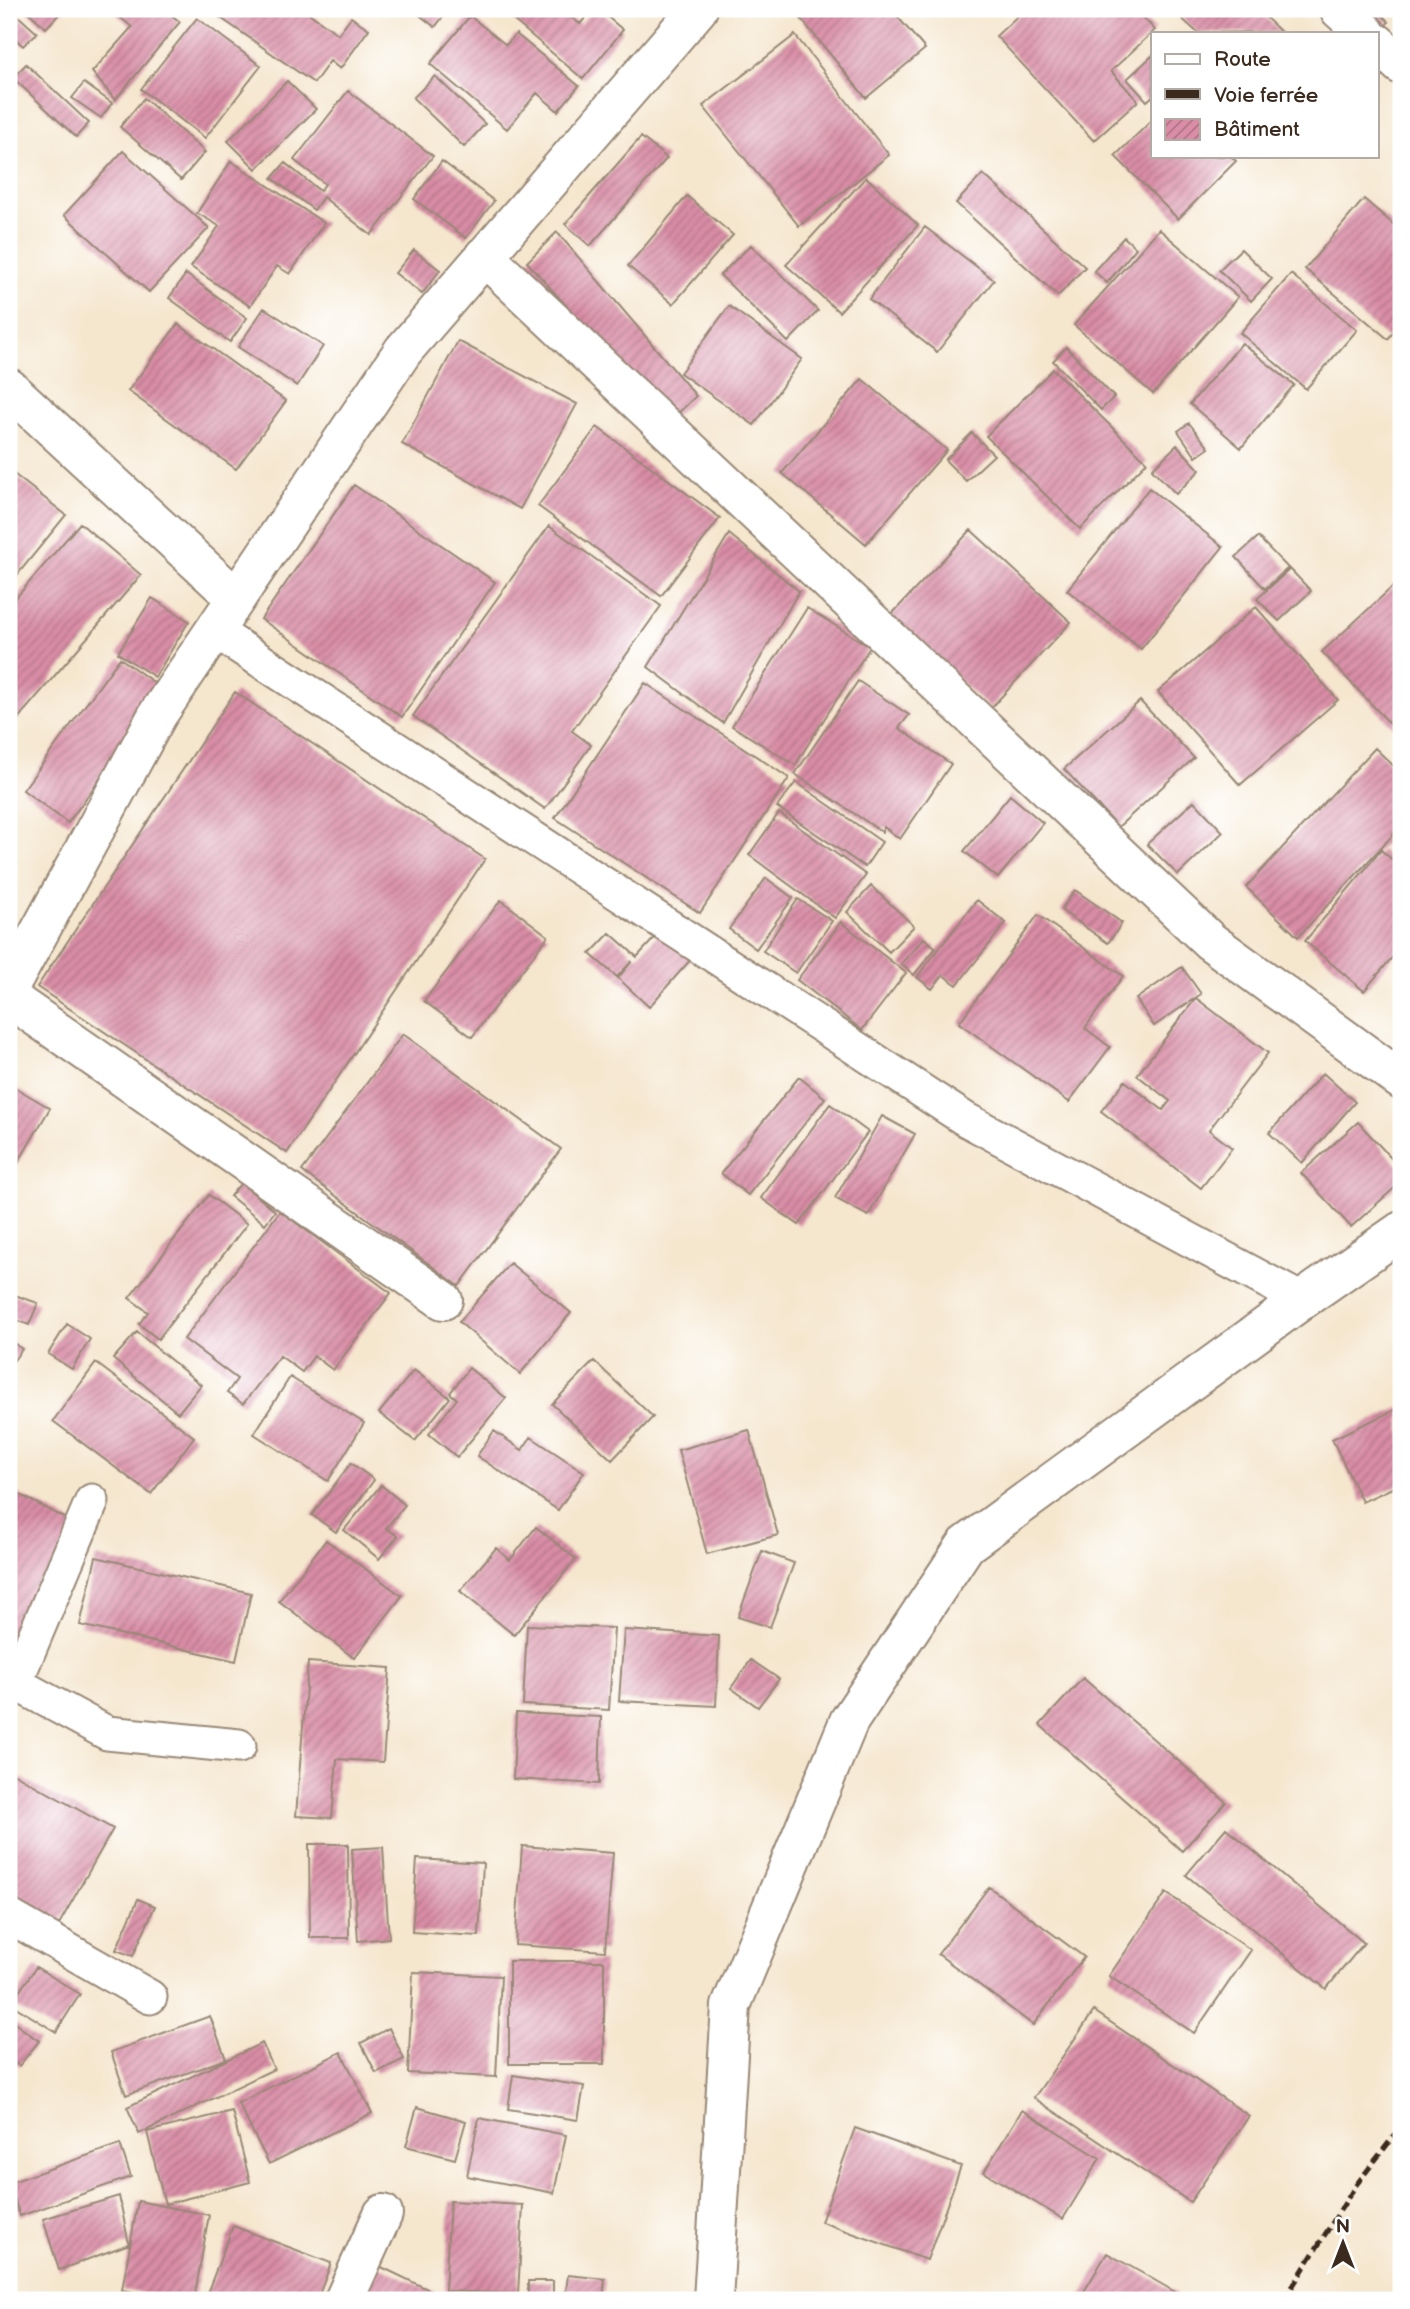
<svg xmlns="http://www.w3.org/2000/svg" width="1410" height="2309" viewBox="0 0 1410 2309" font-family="'Balsamiq Sans',sans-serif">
<defs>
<pattern id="building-hatch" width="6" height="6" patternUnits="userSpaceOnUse" patternTransform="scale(1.75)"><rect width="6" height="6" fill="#d98da6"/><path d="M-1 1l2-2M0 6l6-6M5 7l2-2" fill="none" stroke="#b17387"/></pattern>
</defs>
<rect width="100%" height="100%" fill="#fff"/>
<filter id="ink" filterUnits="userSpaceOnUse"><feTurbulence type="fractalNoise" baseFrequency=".0143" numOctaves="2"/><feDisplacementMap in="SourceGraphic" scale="14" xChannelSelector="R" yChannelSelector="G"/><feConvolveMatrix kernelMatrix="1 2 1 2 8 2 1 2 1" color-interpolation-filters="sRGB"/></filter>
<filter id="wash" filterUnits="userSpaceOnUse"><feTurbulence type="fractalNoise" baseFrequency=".00686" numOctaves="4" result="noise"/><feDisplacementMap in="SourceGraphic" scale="28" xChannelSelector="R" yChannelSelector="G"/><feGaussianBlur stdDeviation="1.57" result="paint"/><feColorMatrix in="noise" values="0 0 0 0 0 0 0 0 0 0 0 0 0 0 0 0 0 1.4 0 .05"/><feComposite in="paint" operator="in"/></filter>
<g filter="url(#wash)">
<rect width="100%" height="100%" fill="#f5e6ce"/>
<g id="blocks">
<!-- building -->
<path fill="url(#building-hatch)" d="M 25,9 L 64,9 L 46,28 Z
M 110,9 L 164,9 L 180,22 L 115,100 L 92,72 L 132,27 Z
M 208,9 L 303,9 L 338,34 L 351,17 L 369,29 L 340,69 L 330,61 L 314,83 Z
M 412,9 L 449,9 L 435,27 Z
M 509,9 L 561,9 L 580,24 L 593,9 L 598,9 L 623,30 L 583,79 L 505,13 Z
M 793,9 L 891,9 L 925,49 L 866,98 Z
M 1025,9 L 1135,9 L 1155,30 L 1111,71 L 1138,101 L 1094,141 L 996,36 Z
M 1188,9 L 1257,9 L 1281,32 L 1198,33 L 1180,17 Z
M 1353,9 L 1376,9 L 1389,22 L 1376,33 Z
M 15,13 L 37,33 L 23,46 L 9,33 L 9,19 Z
M 470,16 L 506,45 L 516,34 L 579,86 L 558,111 L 537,93 L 507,129 L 430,64 Z
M 197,18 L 261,66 L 205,138 L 141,89 Z
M 795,35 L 889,155 L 799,226 L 703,106 Z
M 1153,55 L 1153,96 L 1147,101 L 1127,79 Z
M 26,64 L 89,123 L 76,137 L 13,78 Z
M 435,76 L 485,124 L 464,147 L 413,98 Z
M 287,81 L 316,109 L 256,169 L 228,141 Z
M 84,83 L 112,103 L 101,118 L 72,98 Z
M 348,91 L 433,156 L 371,235 L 323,197 L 314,210 L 272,178 L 285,163 L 320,191 L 325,184 L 294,160 Z
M 144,98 L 205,152 L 181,180 L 120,127 Z
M 1153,119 L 1153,156 L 1231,156 L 1236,161 L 1178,219 L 1115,156 Z
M 641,137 L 667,158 L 590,246 L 565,224 Z
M 123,151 L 209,228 L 149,292 L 64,215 Z
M 231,161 L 324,223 L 290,274 L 277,266 L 250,306 L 191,267 L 219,226 L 197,213 Z
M 442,161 L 494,201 L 466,238 L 414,199 Z
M 983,174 L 1085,267 L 1058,296 L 956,203 Z
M 866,177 L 918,225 L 839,312 L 786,265 Z
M 687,196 L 733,235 L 673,304 L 628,266 Z
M 1364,199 L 1401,231 L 1401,323 L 1388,339 L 1305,269 Z
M 925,227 L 994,280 L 937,352 L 869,299 Z
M 1159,229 L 1238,297 L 1153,394 L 1074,325 Z
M 557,232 L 696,396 L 670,421 L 527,262 Z
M 1124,237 L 1136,248 L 1107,283 L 1094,271 Z
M 751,245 L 818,311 L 788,342 L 720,275 Z
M 1241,249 L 1272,279 L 1251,301 L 1219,270 Z
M 414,250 L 440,270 L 422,294 L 395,273 Z
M 186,274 L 247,318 L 230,342 L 169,298 Z
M 1291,274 L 1357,330 L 1306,389 L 1240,333 Z
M 729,306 L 802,359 L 754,425 L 680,373 Z
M 264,308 L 323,346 L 297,386 L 238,347 Z
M 178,324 L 286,401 L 236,469 L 128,391 Z
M 458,341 L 577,404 L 520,509 L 402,444 Z
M 1242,343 L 1294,385 L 1241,448 L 1190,404 Z
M 1066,347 L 1114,397 L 1101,410 L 1053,361 Z
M 1053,369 L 1147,462 L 1080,529 L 986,436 Z
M 862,379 L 947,450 L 866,544 L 782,473 Z
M 9,395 L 27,411 L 9,432 Z
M 1189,423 L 1209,448 L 1196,457 L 1178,431 Z
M 597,427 L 720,518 L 661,596 L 538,506 Z
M 972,433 L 994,455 L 966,481 L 945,460 Z
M 1177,445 L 1200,470 L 1176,494 L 1152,469 Z
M 10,471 L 66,515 L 9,585 L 9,473 Z
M 354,485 L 495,582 L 402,717 L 261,619 Z
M 1149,488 L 1223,547 L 1141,649 L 1067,590 Z
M 80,523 L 141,575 L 9,729 L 9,606 Z
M 549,526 L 661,606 L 572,731 L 591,745 L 545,809 L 413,716 Z
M 971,530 L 1071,622 L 990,709 L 890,616 Z
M 729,534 L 799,591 L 723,723 L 648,667 Z
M 1258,537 L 1288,568 L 1265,589 L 1236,557 Z
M 1290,569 L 1311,591 L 1279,621 L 1257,599 Z
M 1401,579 L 1401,721 L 1394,728 L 1322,652 Z
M 152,598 L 189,621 L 155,677 L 118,653 Z
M 1256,607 L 1338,700 L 1240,785 L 1158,692 Z
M 807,608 L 870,647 L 795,765 L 732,726 Z
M 120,658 L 164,690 L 68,823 L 23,790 Z
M 858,681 L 909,715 L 899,728 L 951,764 L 900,839 L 884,827 L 882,832 L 795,774 Z
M 645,683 L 789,778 L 700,913 L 555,818 Z
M 235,692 L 485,859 L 287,1153 L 37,987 Z
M 1140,701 L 1194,758 L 1118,827 L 1064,769 Z
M 1375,748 L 1401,773 L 1401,826 L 1298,937 L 1246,887 Z
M 796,782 L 882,842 L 865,867 L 777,807 Z
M 1010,795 L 1043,823 L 998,878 L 964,851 Z
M 1194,801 L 1223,832 L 1178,875 L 1147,844 Z
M 779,813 L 866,875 L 835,918 L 749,855 Z
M 1381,850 L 1401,867 L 1401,947 L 1364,991 L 1305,941 Z
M 766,878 L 793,898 L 756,949 L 729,929 Z
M 871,886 L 914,926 L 889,952 L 847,912 Z
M 1075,890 L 1122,923 L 1108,943 L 1061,910 Z
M 798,899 L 832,921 L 796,973 L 763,951 Z
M 501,900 L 548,936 L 472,1037 L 424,1001 Z
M 977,900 L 1006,923 L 957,985 L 943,975 L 932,989 L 917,977 Z
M 1038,915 L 1123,976 L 1085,1028 L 1110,1047 L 1069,1102 L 959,1023 Z
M 841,922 L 906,973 L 862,1030 L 797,980 Z
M 661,931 L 692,958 L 649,1007 L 618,978 L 632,961 L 617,977 L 590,954 L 610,933 L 637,957 Z
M 924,938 L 936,948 L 914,975 L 901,964 Z
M 1182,967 L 1201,994 L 1154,1026 L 1136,999 Z
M 1196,998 L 1268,1053 L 1209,1130 L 1232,1148 L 1201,1188 L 1101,1111 L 1125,1081 L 1163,1110 L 1170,1101 L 1137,1075 Z
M 403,1034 L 561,1149 L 459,1286 L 302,1171 Z
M 1323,1073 L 1355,1102 L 1302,1163 L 1269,1133 Z
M 799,1077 L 825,1098 L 748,1195 L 721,1173 Z
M 9,1084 L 50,1108 L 15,1168 L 9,1165 Z
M 830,1104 L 868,1132 L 799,1225 L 761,1198 Z
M 882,1116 L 915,1134 L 868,1216 L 835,1198 Z
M 1358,1122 L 1401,1169 L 1401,1182 L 1351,1227 L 1301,1173 Z
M 241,1183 L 275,1211 L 265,1224 L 230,1196 Z
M 209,1195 L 247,1224 L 158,1339 L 139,1324 L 148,1312 L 129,1298 Z
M 280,1211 L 391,1293 L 333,1370 L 314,1356 L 302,1372 L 280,1356 L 243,1404 L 227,1393 L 237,1379 L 184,1339 Z
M 510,1263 L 571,1313 L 520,1374 L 459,1322 Z
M 9,1293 L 38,1303 L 29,1325 L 9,1317 Z
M 67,1324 L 90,1339 L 72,1369 L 48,1354 Z
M 137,1332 L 201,1385 L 178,1413 L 113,1359 Z
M 9,1340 L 22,1349 L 9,1367 Z
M 594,1361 L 653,1417 L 612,1460 L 552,1404 Z
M 96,1363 L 194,1437 L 151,1494 L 53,1421 Z
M 469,1368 L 506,1398 L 457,1457 L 429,1434 L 457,1399 L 450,1393 Z
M 414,1370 L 450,1398 L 415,1441 L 379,1413 Z
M 290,1377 L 364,1423 L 328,1481 L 254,1434 Z
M 1401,1407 L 1401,1484 L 1362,1502 L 1332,1439 Z
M 749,1430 L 778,1535 L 707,1554 L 678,1450 Z
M 494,1431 L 522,1450 L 531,1437 L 584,1472 L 558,1510 L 477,1456 Z
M 351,1463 L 374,1480 L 336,1532 L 312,1515 Z
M 381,1485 L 405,1505 L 386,1528 L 398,1536 L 379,1559 L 344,1530 Z
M 9,1489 L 78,1525 L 18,1639 L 9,1634 Z
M 536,1527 L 576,1559 L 514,1635 L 460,1591 L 496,1548 L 510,1560 Z
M 326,1540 L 402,1596 L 354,1658 L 279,1601 Z
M 762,1551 L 794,1563 L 770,1627 L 738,1617 Z
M 96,1557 L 251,1593 L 236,1661 L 80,1625 Z
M 527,1625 L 614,1628 L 609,1710 L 523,1705 Z
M 624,1630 L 719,1636 L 716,1706 L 619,1701 Z
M 751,1660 L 779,1679 L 758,1707 L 731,1688 Z
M 308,1662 L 390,1668 L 383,1762 L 337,1759 L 332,1818 L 296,1816 Z
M 1083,1678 L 1226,1802 L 1182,1851 L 1040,1725 Z
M 516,1713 L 601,1717 L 599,1784 L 513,1779 Z
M 9,1771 L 113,1829 L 58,1926 L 9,1898 Z
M 1226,1828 L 1364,1943 L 1326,1989 L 1186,1875 Z
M 309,1844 L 348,1844 L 349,1938 L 310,1938 Z
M 522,1846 L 613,1853 L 605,1951 L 515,1945 Z
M 383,1847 L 389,1938 L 358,1941 L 352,1849 Z
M 417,1859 L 483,1863 L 479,1936 L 412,1932 Z
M 989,1887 L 1084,1957 L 1033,2025 L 938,1954 Z
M 1166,1893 L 1251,1950 L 1194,2033 L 1109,1976 Z
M 138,1899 L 155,1906 L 133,1956 L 116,1950 Z
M 509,1961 L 604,1961 L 604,2064 L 509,2064 Z
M 36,1967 L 80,1994 L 56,2032 L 11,2004 Z
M 413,1972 L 501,1976 L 496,2077 L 408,2073 Z
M 1094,2011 L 1249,2116 L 1190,2202 L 1034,2098 Z
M 210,2016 L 226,2059 L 126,2095 L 111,2052 Z
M 9,2019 L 39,2041 L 19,2066 L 9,2059 Z
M 389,2028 L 404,2059 L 376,2073 L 361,2043 Z
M 262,2043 L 274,2069 L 139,2134 L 127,2107 Z
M 341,2052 L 372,2113 L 269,2164 L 238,2103 Z
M 513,2075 L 584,2086 L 578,2120 L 508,2109 Z
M 417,2107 L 466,2121 L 455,2159 L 406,2146 Z
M 1022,2110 L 1100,2158 L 1063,2219 L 984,2172 Z
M 232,2111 L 250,2182 L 165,2204 L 147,2132 Z
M 479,2118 L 566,2135 L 554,2193 L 467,2176 Z
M 855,2128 L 961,2166 L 927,2260 L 821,2222 Z
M 120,2144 L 131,2177 L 20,2216 L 9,2183 Z
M 119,2196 L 129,2244 L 59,2270 L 43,2219 Z
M 138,2201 L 209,2215 L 194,2300 L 178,2300 L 122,2290 Z
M 450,2201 L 523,2205 L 518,2294 L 445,2291 Z
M 233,2226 L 331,2263 L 317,2300 L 217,2300 L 206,2296 Z
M 1107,2253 L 1177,2293 L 1173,2300 L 1079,2300 Z
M 371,2262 L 446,2298 L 445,2300 L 352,2300 Z
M 568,2275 L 605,2279 L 603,2300 L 565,2300 Z
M 528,2281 L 553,2281 L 553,2300 L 528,2300 Z"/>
</g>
</g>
<g filter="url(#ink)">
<use href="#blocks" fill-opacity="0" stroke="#988876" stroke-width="2"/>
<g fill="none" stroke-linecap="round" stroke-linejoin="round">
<!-- service casing -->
<g stroke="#988876" stroke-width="37">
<path id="service" d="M 215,631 L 965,1119 L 1302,1300
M 15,1683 L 107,1733 L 239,1746
M 9,1688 L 15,1683 L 92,1501
M 9,1916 L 150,1997"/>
</g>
<!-- minor casing -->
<g stroke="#988876" stroke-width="42">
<path id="minor" d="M 1339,9 L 1366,33
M 1377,43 L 1401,65
M 484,256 L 1210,941 L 1401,1080
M 9,388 L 236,598
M 9,988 L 158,714 L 403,351 L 698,9
M 9,998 L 443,1300
M 344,2300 L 383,2214
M 713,2300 L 731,2006 L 849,1721 L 966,1545 L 1302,1300 L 1401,1231"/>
</g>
<!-- service -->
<use href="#service" stroke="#fff" stroke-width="33"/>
<!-- minor -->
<use href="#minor" stroke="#fff" stroke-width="38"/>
<!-- rail -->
<path stroke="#3b2a1e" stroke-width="5" stroke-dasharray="10 5" stroke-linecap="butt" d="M 1284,2300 L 1356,2185 L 1401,2127"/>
</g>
</g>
<!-- margin -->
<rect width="1410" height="2309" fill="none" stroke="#fff" stroke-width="35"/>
<!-- legend -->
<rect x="1151" y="32" width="228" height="126" fill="#ffffff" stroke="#b1aaa5" stroke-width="2"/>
<rect x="1165" y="54" width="35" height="10" fill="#ffffff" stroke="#b1aaa5" stroke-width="2"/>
<text x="1214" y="66" font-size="21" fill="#3b2a1e">Route</text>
<rect x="1165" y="89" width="35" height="10" fill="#3b2a1e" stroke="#b1aaa5" stroke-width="2"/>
<text x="1214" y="102" font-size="21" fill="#3b2a1e">Voie ferrée</text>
<rect x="1165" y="119" width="35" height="21" fill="url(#building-hatch)" stroke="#b1aaa5" stroke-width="2"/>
<text x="1214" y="136" font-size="21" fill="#3b2a1e">Bâtiment</text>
<!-- north arrow -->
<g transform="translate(1343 2243)" stroke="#ffffff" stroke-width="5" paint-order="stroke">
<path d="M0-5L12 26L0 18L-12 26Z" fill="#3b2a1e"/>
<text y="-10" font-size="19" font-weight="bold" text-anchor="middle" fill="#3b2a1e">N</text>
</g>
</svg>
